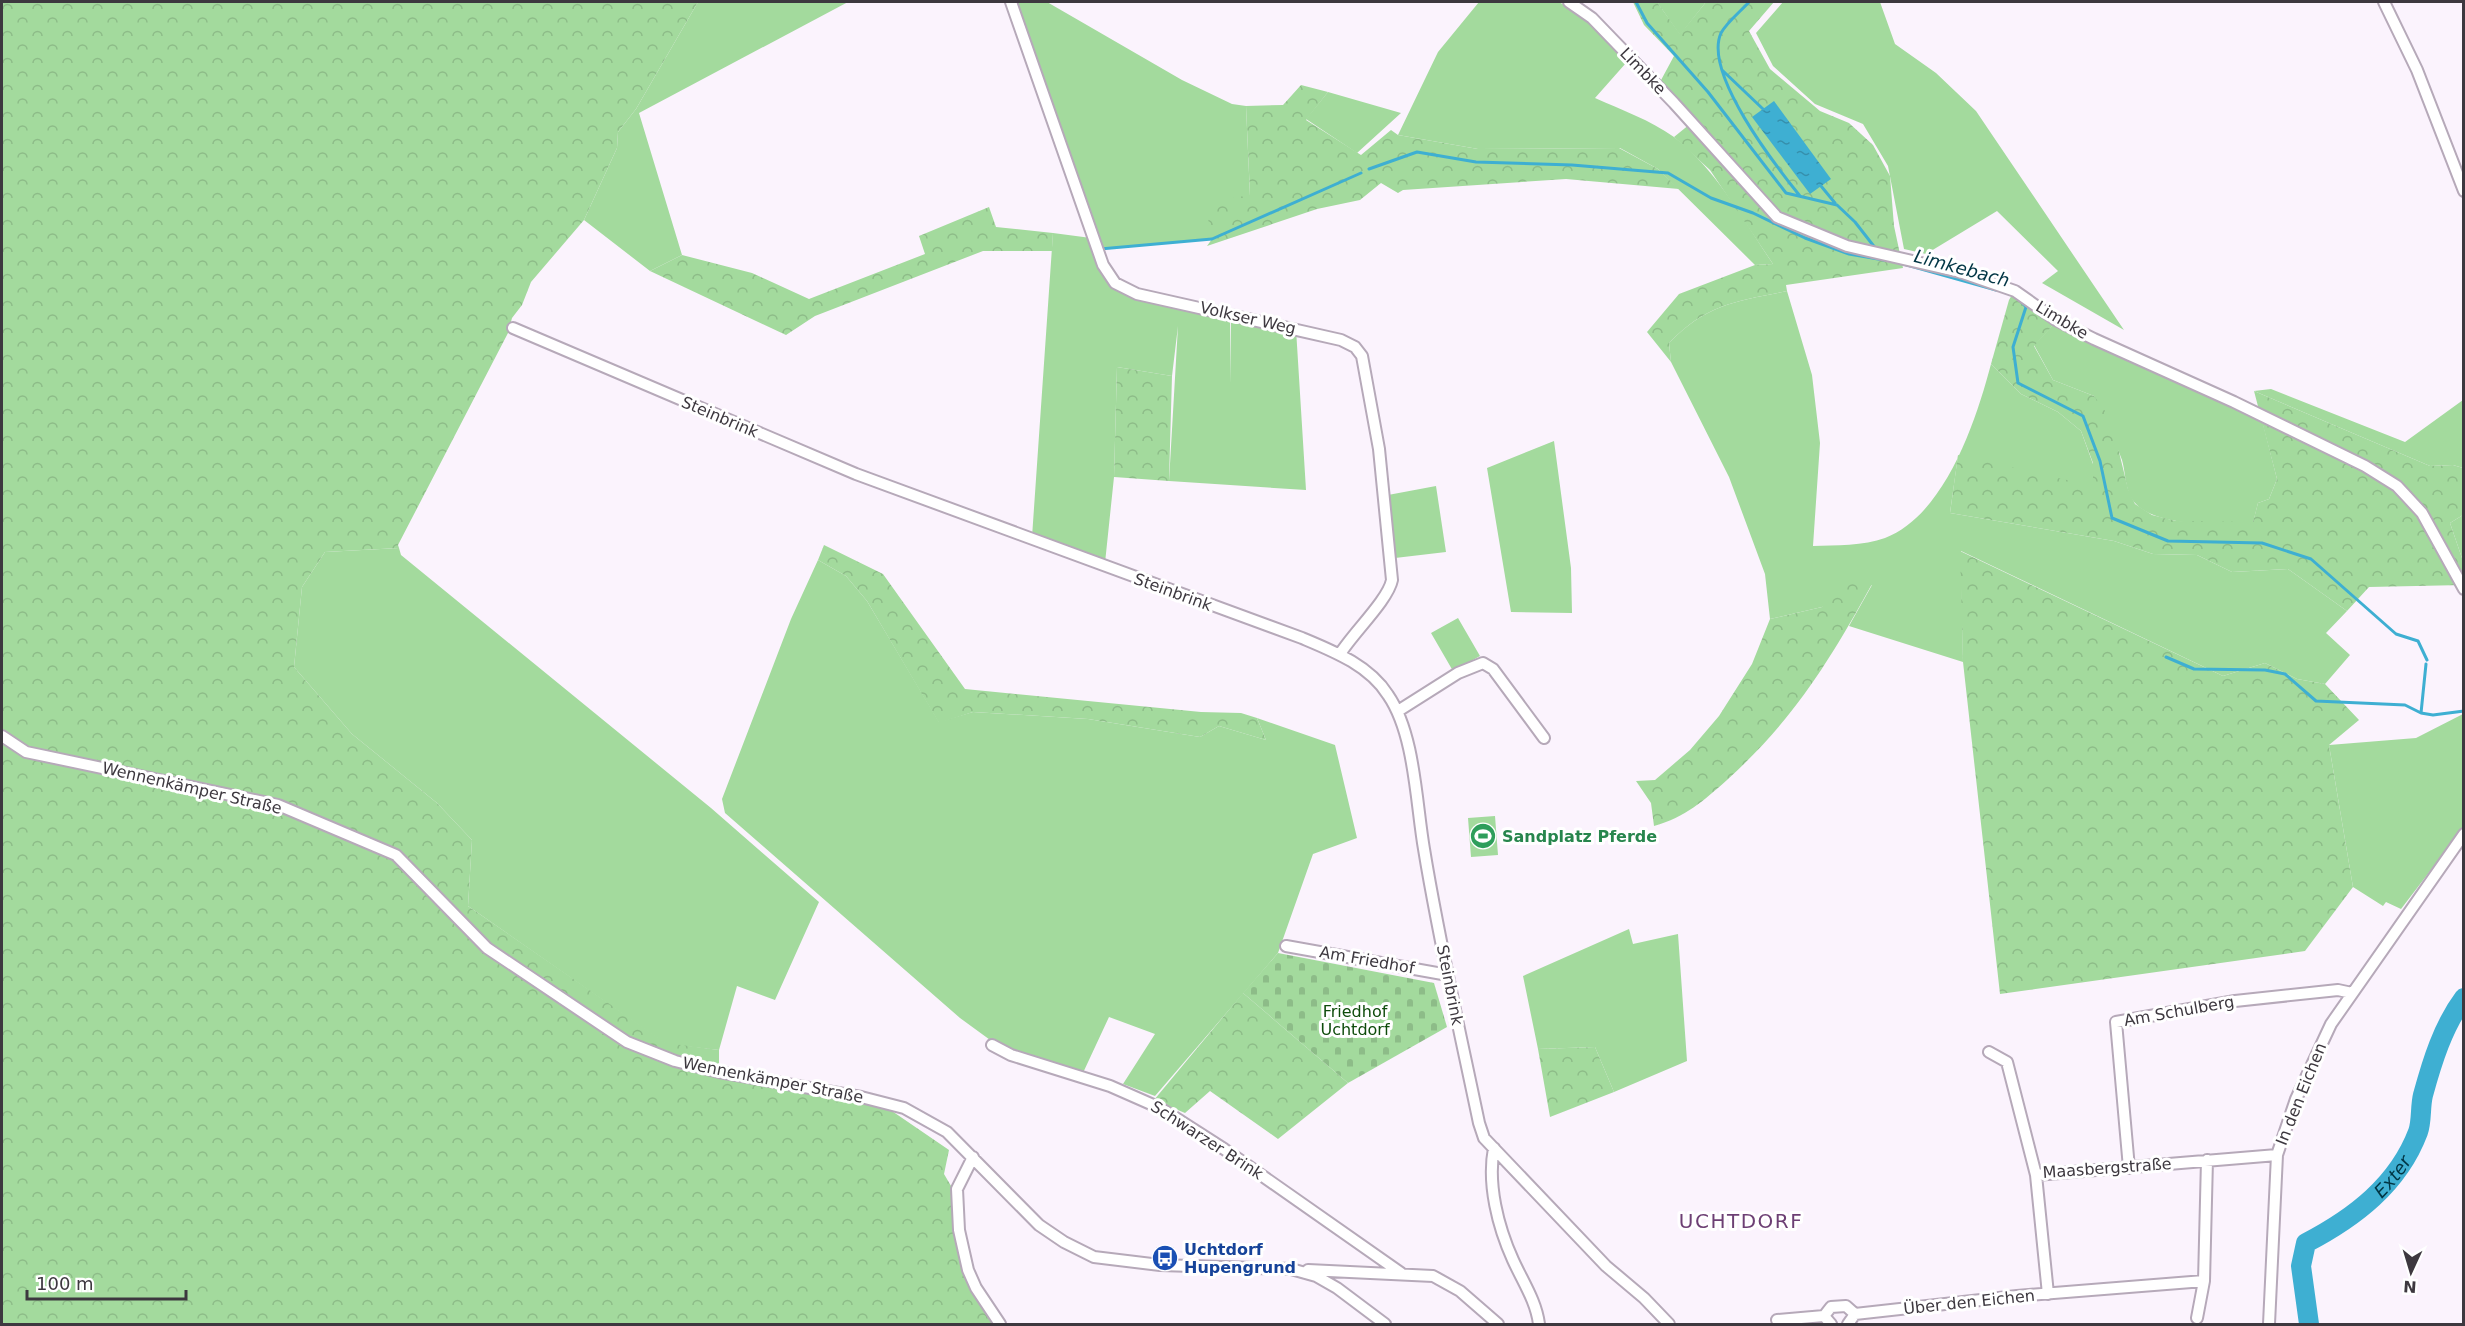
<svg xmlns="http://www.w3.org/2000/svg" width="2465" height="1326" viewBox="0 0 2465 1326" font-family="'DejaVu Sans',sans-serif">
<defs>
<pattern id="forest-crowns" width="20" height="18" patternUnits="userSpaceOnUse" patternTransform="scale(1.5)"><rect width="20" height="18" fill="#a3da9d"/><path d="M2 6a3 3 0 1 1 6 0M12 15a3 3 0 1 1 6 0" fill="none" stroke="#8dbc88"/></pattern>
<pattern id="cemetery-stones" width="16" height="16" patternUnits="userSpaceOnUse" patternTransform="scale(1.5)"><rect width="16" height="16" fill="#a3da9d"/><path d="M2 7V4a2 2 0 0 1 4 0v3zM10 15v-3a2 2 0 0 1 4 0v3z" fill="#8dbc88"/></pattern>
<pattern id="water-ripples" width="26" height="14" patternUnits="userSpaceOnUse" patternTransform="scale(1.5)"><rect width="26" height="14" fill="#3eafd2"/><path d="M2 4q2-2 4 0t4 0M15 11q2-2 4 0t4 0" fill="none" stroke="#358fac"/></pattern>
</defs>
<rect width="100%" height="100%" fill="#fbf3fd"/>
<!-- grass -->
<path fill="#a3da9d" d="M 698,2 L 848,2 L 639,113 L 682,255 L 650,271 L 584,220 L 617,148 L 618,132 L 636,109 Z
M 1017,2 L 1047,2 L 1182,80 L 1232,104 L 1246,106 L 1250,196 L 1212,239 L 1100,249 Z
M 1479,2 L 1559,2 L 1585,17 L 1626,63 L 1595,98 C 1622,110 1650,120 1674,137 C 1717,170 1743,220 1773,264 L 1755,265 L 1658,169 L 1620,148 L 1478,149 L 1398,135 L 1438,52 Z
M 1657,2 L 1706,2 L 1680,35 Z
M 1783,2 L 1880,2 L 1895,44 L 1936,73 L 1976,111 L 2124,330 L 2042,283 L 2058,271 L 1997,211 L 1926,254 L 1904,249 L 1888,166 L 1863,124 L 1815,104 L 1773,66 L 1756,33 Z
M 1328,92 L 1401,113 L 1357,153 L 1306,119 Z
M 1053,233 L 1091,238 L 1112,285 L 1230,316 L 1231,384 L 1231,314 L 1296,329 L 1306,490 L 1169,481 L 1178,326 L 1172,376 L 1117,367 L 1114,477 L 1105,563 L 1032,537 Z
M 1787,291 L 1812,375 L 1820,443 L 1813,546 C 1835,545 1864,546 1885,538 C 1945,515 1976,421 1991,364 L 2021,394 L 2058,412 L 2081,431 L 2093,464 L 2093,487 L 1958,456 L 1950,513 L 2114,541 L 2153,554 L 2197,555 L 2232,572 L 2288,569 L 2347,611 L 2326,633 L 2350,655 L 2325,684 L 2297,679 L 2265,663 L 2223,676 L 1961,551 L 1963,662 L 1849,626 L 1872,585 L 1822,607 L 1770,619 L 1765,574 L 1729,477 L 1671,362 L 1669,343 C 1706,304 1737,301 1787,291 Z
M 2055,323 L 2262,420 L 2277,479 L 2269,499 L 2258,503 L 2253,523 C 2224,525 2157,527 2136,504 C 2125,493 2126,474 2122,460 C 2114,438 2103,417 2094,396 L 2053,380 L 2034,345 Z
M 2271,389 L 2405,442 L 2463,400 L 2463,468 L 2453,465 L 2430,466 L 2254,391 Z
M 1554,441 L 1571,568 L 1572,613 L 1511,612 L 1487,468 Z
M 1436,486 L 1446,552 L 1395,558 L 1388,495 Z
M 2463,515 L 2463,561 L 2450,523 Z
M 399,548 L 401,555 L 711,808 L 819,902 L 775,1000 L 737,986 L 719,1050 L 666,1044 L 468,906 L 472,840 L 437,803 L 352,734 L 294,667 L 302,587 L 325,552 Z
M 818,560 L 846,576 L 867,601 L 939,722 L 973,712 L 1088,719 L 1200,737 L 1219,726 L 1266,740 L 1257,718 L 1335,745 L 1357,838 L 1313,854 L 1278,953 L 1155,1096 L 1123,1084 L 1155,1034 L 1109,1017 L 1082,1075 L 997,1045 L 960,1018 L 725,813 L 722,799 L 791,619 Z
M 1458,618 L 1480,656 L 1453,671 L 1431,633 Z
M 2463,714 L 2463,828 L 2401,909 L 2386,902 L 2383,906 L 2353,887 L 2329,745 L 2416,738 Z
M 1495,816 L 1498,855 L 1471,857 L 1468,818 Z
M 1629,929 L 1633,944 L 1678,934 L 1687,1061 L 1614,1092 L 1595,1047 L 1538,1049 L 1523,976 Z"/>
<!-- forest -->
<path fill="url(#forest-crowns)" d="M 2,2 L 698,2 L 636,109 L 618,132 L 617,148 L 584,220 L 531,282 L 522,305 L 512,318 L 508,333 L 398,545 L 399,548 L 325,552 L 302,587 L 294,667 L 352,734 L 437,803 L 472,840 L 468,906 L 666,1043 L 719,1050 L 719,1077 L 889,1109 L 949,1150 L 944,1174 L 954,1191 L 965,1270 L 998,1324 L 2,1324 Z
M 1633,2 L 1657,2 L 1680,34 L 1706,2 L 1774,2 L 1749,31 L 1770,69 L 1820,111 L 1849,123 L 1873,145 L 1890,176 L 1894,226 L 1903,268 L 1786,285 L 1787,291 C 1737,301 1706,304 1669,343 L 1671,362 L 1647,332 L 1679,294 L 1755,265 L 1773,264 L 1710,170 L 1674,137 L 1690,124 L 1660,82 L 1674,56 L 1644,25 Z
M 1301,85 L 1328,92 L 1306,120 L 1361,155 L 1391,130 L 1398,135 L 1478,149 L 1619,148 L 1658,169 L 1679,189 L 1566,179 L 1403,190 L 1398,193 L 1381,183 L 1360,200 L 1317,209 L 1207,246 L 1212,239 L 1205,203 L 1250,195 L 1246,106 L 1283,105 Z
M 989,207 L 996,227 L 1053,233 L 1052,251 L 983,251 L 815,316 L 786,335 L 650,271 L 682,255 L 752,273 L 809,299 L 925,254 L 919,236 Z
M 2013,293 L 2055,323 L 2034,346 L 2053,380 L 2094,396 L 2111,419 L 2128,489 L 2135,504 L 2152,515 L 2176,521 L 2253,522 L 2258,503 L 2269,499 L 2277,479 L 2254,391 L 2430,466 L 2453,465 L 2463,468 L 2463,515 L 2450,523 L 2463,561 L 2463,585 L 2369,587 L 2347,611 L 2288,569 L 2232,572 L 2197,555 L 2153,554 L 2114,541 L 1950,513 L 1958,455 L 2093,486 L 2093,463 L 2081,431 L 2058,412 L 2021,394 L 1991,364 L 2009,300 Z
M 1117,367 L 1172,376 L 1169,481 L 1114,477 Z
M 824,545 L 883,574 L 965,689 L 1201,712 L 1241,713 L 1257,718 L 1266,740 L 1219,726 L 1200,737 L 1088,719 L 973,712 L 939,723 L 867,601 L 846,576 L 818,560 Z
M 1960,551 L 2223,676 L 2265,663 L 2297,679 L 2325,684 L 2359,720 L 2329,745 L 2353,887 L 2305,951 L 2000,994 L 1963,662 Z
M 1847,572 L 1872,584 C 1829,662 1794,719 1727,780 C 1703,801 1686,817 1654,826 L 1651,803 L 1636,781 L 1655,780 L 1690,750 L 1719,716 L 1752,664 L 1770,619 L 1822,607 Z
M 1243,993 L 1348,1083 L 1278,1139 L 1210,1091 L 1185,1113 L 1154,1100 Z
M 1595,1047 L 1614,1092 L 1550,1117 L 1538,1049 Z"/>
<!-- cemetery -->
<path fill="url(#cemetery-stones)" d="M 1278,953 L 1434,983 L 1447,1027 L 1348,1083 L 1243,993 Z"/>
<!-- water -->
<path fill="url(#water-ripples)" d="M 1774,101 L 1831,179 L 1810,194 L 1752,117 Z"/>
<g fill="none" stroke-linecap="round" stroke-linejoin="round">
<!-- stream -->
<path stroke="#3eafd2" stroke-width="3" d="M 1636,2 L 1647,23 L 1708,92 L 1786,193 L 1837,205 L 1855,222 L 1876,249
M 1749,2 C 1741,11 1727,22 1721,33 C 1703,73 1775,165 1800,196
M 1722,70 L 1763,109
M 1369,169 L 1417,152 L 1476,162 L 1572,165 L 1668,173 L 1711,198 L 1753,213 L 1805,238 L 1849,254 L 1884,260
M 1821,186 L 1835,203
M 1100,249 L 1212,239 L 1361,173
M 1882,258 L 1996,290
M 2019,299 L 2026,307 L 2013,347 L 2018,383 L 2083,416 L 2100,461 L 2112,518 L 2168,541 L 2262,543 L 2311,559 L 2396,634 L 2418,641 L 2427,660
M 2166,657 L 2194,669 L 2265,670 L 2285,674 L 2316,701 L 2405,705 L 2421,713 L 2433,715 L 2464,711
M 2421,713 L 2426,664"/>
<!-- river -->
<path stroke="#3eafd2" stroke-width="20" id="s1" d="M 2309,1324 L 2301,1266 L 2306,1243 C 2354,1218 2398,1185 2418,1132 C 2422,1121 2420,1107 2423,1095 C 2432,1062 2443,1026 2464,998"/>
<!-- minor casing -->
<g stroke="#b6a9b9" stroke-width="14">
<path id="minor" d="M 1011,2 L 1103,265 L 1115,283 L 1137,294 L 1341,340 L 1355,347 L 1362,356 L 1379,449 L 1392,580 C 1388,600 1353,633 1340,654
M 1569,2 L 1592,18 L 1674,103 L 1777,217 L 1847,246 L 1960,272 L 2015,291 L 2056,320 L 2094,339 L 2234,402 L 2365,466 L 2397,486 L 2422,513 L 2464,589
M 2384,2 L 2417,70 L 2464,191
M 513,328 L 856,474 L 1302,638 C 1333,651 1369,665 1388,695 C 1415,734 1416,803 1424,849 C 1439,941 1460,1032 1479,1123 L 1484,1138 L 1606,1266 L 1644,1298 L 1669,1324
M 1398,711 L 1458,673 L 1483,663 L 1493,669 L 1544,738
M 2,736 L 26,752 L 278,805 L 396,855 L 487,948 L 627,1042 L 675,1061 L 719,1072 L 861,1097 L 904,1108 L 947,1132 L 1039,1225 L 1064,1242 L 1094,1257 L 1160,1265 L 1291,1269 L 1316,1276 L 1337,1288 L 1385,1324
M 1286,946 L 1448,975
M 992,1045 L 1011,1055 L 1110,1086 L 1160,1108 L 1224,1149 L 1401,1273
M 1989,1052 L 2007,1062 L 2036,1175 L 2048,1294
M 1494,1148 C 1487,1184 1498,1227 1513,1260 C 1523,1282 1536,1301 1539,1324
M 973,1157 L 957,1189 L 959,1230 L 968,1270 L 976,1288 L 1000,1324
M 2129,1168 L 2116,1022 L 2235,1001 L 2338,990 L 2352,993
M 2036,1175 L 2277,1155
M 1308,1270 L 1433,1276 L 1460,1291 L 1498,1324
M 2197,1318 L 2204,1281 L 2207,1160
M 1777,1320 L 1824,1316
M 1831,1324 L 1824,1316 L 1831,1307 L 1846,1306 L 1855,1314 L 2017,1296 L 2204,1281
M 1848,1324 L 1855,1314
M 2269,1324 L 2277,1155 L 2296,1099 L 2331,1024 L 2464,834"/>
</g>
<!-- minor -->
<use href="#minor" stroke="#fff" stroke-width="10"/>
</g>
<!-- icons -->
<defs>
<g id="stadium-disc" transform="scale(1.35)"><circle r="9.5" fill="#2e9e5b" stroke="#fff"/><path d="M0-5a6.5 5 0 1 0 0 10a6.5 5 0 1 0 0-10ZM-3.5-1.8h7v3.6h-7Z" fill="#fff"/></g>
<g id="bus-disc" transform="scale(1.35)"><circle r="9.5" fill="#1a4fb4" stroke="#fff"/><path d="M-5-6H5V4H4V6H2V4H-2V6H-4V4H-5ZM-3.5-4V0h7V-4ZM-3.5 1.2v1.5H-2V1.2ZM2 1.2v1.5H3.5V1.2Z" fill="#fff"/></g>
</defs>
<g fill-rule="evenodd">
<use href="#stadium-disc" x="1483" y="836"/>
<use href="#bus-disc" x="1165" y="1258"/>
</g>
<g text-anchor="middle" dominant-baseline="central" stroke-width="6" stroke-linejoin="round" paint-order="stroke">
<!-- street labels -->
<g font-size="16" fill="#3d383f" stroke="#fff">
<text transform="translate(1643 71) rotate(46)">Limbke</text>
<text transform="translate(1248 318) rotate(13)">Volkser Weg</text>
<text transform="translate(2062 320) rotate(31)">Limbke</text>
<text transform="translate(720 417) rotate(23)">Steinbrink</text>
<text transform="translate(1173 592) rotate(20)">Steinbrink</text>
<text transform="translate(192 788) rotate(13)">Wennenkämper Straße</text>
<text transform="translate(1367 960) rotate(10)">Am Friedhof</text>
<text transform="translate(1450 985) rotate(79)">Steinbrink</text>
<text transform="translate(2179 1011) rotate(-10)">Am Schulberg</text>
<text transform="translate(773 1080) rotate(11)">Wennenkämper Straße</text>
<text transform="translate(2301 1094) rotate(-68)">In den Eichen</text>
<text transform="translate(1207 1140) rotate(33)">Schwarzer Brink</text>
<text transform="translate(2107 1168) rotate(-4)">Maasbergstraße</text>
<text transform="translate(1969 1302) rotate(-6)">Über den Eichen</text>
</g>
<!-- leisure labels -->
<g font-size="16" font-weight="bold" fill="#27864d" stroke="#fff" text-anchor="start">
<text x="1502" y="836">Sandplatz Pferde</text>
</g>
<!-- park labels -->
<g font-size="16" fill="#0e4c0b" stroke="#fff">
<text x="1355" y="1011">Friedhof<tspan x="1355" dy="18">Uchtdorf</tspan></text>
</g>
<!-- transit labels -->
<g font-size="16" font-weight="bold" fill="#164399" stroke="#fff" text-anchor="start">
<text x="1184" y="1249">Uchtdorf<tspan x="1184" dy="18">Hupengrund</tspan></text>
</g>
<!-- water labels -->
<g font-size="18" font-style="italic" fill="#013544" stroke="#fff">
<text transform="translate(1962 268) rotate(15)">Limkebach</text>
<text stroke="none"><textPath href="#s1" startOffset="192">Exter</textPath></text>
</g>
<!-- quarter labels -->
<g font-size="20" letter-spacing="1.5" fill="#6d3f74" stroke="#fff">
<text x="1741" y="1221">UCHTDORF</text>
</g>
</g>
<!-- border -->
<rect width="2465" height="1326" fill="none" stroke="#3d383f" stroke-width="6"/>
<!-- north arrow -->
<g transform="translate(2411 1272) rotate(184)" stroke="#ffffff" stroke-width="4.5" paint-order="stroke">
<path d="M0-4.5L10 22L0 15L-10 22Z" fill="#3d383f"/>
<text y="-9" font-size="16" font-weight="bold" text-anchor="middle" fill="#3d383f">N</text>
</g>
<!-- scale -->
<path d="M27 1290v9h159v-9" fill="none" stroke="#3d383f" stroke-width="3"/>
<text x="36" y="1290" font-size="18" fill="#3d383f" stroke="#ffffff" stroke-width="4.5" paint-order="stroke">100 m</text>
</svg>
